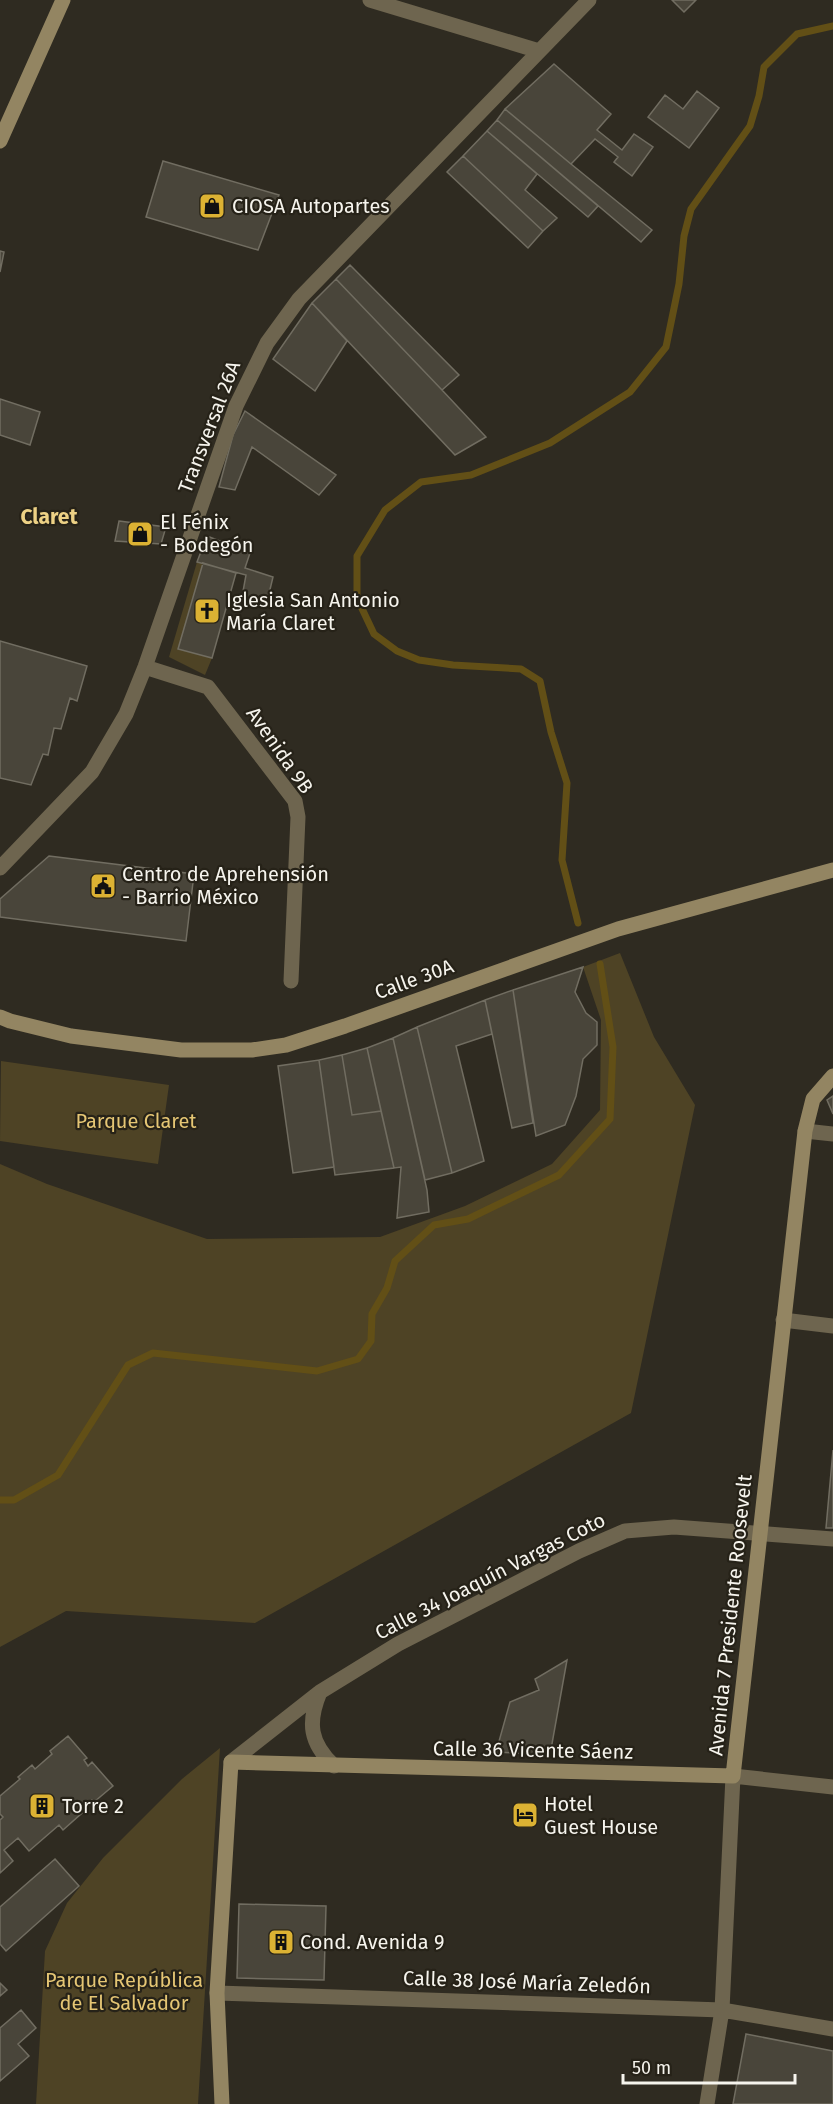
<svg xmlns="http://www.w3.org/2000/svg" width="833" height="2104" viewBox="0 0 833 2104" font-family="'Fira Sans',sans-serif">
<rect width="100%" height="100%" fill="#2f2b21"/>
<!-- green -->
<path fill="#4e4325" d="M 197,562 L 203,563 L 179,648 L 212,658 L 205,675 L 169,657 Z
M 620,953 L 654,1037 L 695,1105 L 631,1413 L 255,1623 L 66,1611 L 0,1647 L 0,1164 L 47,1184 L 207,1239 L 380,1237 L 465,1206 L 552,1164 L 600,1110 L 601,1020 L 583,967 Z
M 1,1061 L 169,1085 L 158,1164 L 0,1141 Z
M 220,1748 L 198,2104 L 36,2104 L 45,1951 L 67,1903 L 103,1858 L 182,1779 Z"/>
<g fill="none" stroke-linecap="round" stroke-linejoin="round">
<!-- stream -->
<path stroke="#624f16" stroke-width="7" d="M 578,923 L 562,860 L 567,783 L 551,732 L 540,681 L 521,669 L 453,665 L 419,660 L 397,651 L 374,634 L 357,598 L 357,556 L 385,510 L 421,482 L 471,475 L 550,443 L 630,392 L 666,347 L 679,284 L 684,236 L 691,209 L 750,126 L 759,96 L 764,67 L 797,34 L 833,26
M 0,1500 L 14,1500 L 58,1475 L 128,1365 L 153,1353 L 317,1371 L 358,1359 L 371,1341 L 372,1314 L 387,1288 L 395,1261 L 434,1225 L 468,1219 L 559,1175 L 610,1119 L 613,1047 L 600,964"/>
</g>
<!-- building -->
<path fill="#49453a" stroke="#716d61" stroke-width="1.5" d="M 672,0 L 696,0 L 684,12 Z
M 554,64 L 611,114 L 597,130 L 622,150 L 634,134 L 653,147 L 632,176 L 614,162 L 618,157 L 595,139 L 571,164 L 505,109 Z
M 697,91 L 719,108 L 689,148 L 648,117 L 665,95 L 683,109 Z
M 505,109 L 571,164 L 652,230 L 641,242 L 497,120 Z
M 497,120 L 598,206 L 588,217 L 487,131 Z
M 487,131 L 537,174 L 525,190 L 557,218 L 543,231 L 463,156 Z
M 463,156 L 543,231 L 528,248 L 447,172 Z
M 163,161 L 279,195 L 258,250 L 146,217 Z
M 0,251 L 4,252 L 0,272 Z
M 350,265 L 459,375 L 442,390 L 336,279 Z
M 336,279 L 442,390 L 486,437 L 455,455 L 312,303 Z
M 312,303 L 347,341 L 315,391 L 273,359 Z
M 0,399 L 40,412 L 30,445 L 0,435 Z
M 245,411 L 336,475 L 319,495 L 252,447 L 235,490 L 219,487 L 233,435 Z
M 119,521 L 166,527 L 161,544 L 115,541 Z
M 207,536 L 250,553 L 245,568 L 273,577 L 267,602 L 242,597 L 246,575 L 197,562 Z
M 203,563 L 236,573 L 212,658 L 178,649 Z
M 0,641 L 87,666 L 77,701 L 70,698 L 61,729 L 54,728 L 48,755 L 43,754 L 31,785 L 0,778 Z
M 49,856 L 194,874 L 186,941 L 0,917 L 0,899 Z
M 583,967 L 575,992 L 586,1013 L 597,1022 L 597,1045 L 583,1059 L 576,1096 L 565,1125 L 536,1136 L 513,990 Z
M 513,990 L 533,1123 L 512,1128 L 485,1000 Z
M 485,1000 L 492,1034 L 456,1046 L 484,1161 L 452,1173 L 417,1027 Z
M 417,1027 L 452,1173 L 425,1180 L 393,1038 Z
M 393,1038 L 427,1190 L 429,1212 L 397,1218 L 401,1167 L 394,1168 L 367,1048 Z
M 367,1048 L 381,1111 L 352,1115 L 342,1055 Z
M 342,1055 L 352,1115 L 381,1111 L 394,1168 L 335,1175 L 319,1060 Z
M 319,1060 L 334,1167 L 293,1173 L 278,1066 Z
M 833,1096 L 833,1114 L 827,1100 Z
M 833,1450 L 833,1528 L 826,1528 Z
M 567,1660 L 550,1755 L 496,1752 L 510,1702 L 539,1690 L 535,1679 Z
M 68,1736 L 87,1758 L 84,1760 L 88,1766 L 92,1762 L 113,1786 L 94,1802 L 92,1800 L 80,1810 L 82,1813 L 63,1830 L 59,1825 L 29,1851 L 18,1838 L 4,1850 L 13,1861 L 0,1873 L 0,1820 L 3,1817 L 0,1814 L 0,1796 L 20,1779 L 18,1777 L 32,1765 L 35,1769 L 52,1754 L 50,1751 Z
M 55,1859 L 79,1886 L 6,1951 L 0,1944 L 0,1907 Z
M 239,1904 L 326,1906 L 324,1980 L 237,1978 Z
M 0,1983 L 7,1990 L 0,1996 Z
M 21,2010 L 36,2028 L 18,2044 L 29,2056 L 0,2081 L 0,2028 Z
M 746,2034 L 833,2051 L 833,2104 L 733,2104 Z"/>
<g fill="none" stroke-linecap="round" stroke-linejoin="round">
<!-- street -->
<path stroke="#6e654f" stroke-width="15" d="M 370,0 L 539,51
M 145,667 L 208,687 L 295,801 L 298,817 L 291,981
M 0,868 L 92,772 L 126,714 L 145,667 L 236,406 L 267,343 L 299,299 L 589,0
M 805,1131 L 833,1134
M 783,1320 L 833,1326
M 320,1692 C 307,1723 310,1743 334,1766
M 231,1762 L 320,1692 L 398,1644 L 579,1551 L 625,1531 L 674,1527 L 833,1539
M 217,1993 L 722,2010 L 833,2029
M 707,2104 L 722,2010 L 733,1776 L 833,1787"/>
<!-- secondary -->
<path stroke="#938562" stroke-width="15" d="M 0,141 L 63,0
M 0,1017 L 10,1021 L 71,1036 L 181,1050 L 252,1050 L 286,1045 L 345,1026 L 618,929 L 833,870
M 222,2104 L 217,1993 L 231,1762 L 733,1776 L 805,1131 L 813,1099 L 833,1076"/>
</g>
<!-- icons -->
<defs>
<g id="shop-square" transform="scale(1.35)"><rect x="-9" y="-9" width="18" height="18" rx="4" fill="#dcb233" stroke="#262218"/><path d="M-5-2.5h2.3a2.7 3.5 0 0 1 5.4 0H5L5.5 6h-11ZM-1.5-2.5h3a1.5 2.3 0 0 0-3 0Z" fill="#111"/></g>
<g id="church-square" transform="scale(1.35)"><rect x="-9" y="-9" width="18" height="18" rx="4" fill="#dcb233" stroke="#262218"/><path d="M-1.2-6h2.4v3.5h3.3v2.4h-3.3V6h-2.4V-.1h-3.3v-2.4h3.3Z" fill="#111"/></g>
<g id="civic-square" transform="scale(1.35)"><rect x="-9" y="-9" width="18" height="18" rx="4" fill="#dcb233" stroke="#262218"/><path d="M-.6-6.5H3V-4.5H.6V-3L4-1V1h2V6H-6V1h2V-1L-.6-3ZM-1.2 2.5V6h2.4V2.5Z" fill="#111"/></g>
<g id="building-square" transform="scale(1.35)"><rect x="-9" y="-9" width="18" height="18" rx="4" fill="#dcb233" stroke="#262218"/><path d="M-4-6H4V6H1V3H-1V6H-4ZM-2.5-4.3h1.7v1.8h-1.7ZM.8-4.3h1.7v1.8H.8ZM-2.5-1h1.7V.8h-1.7ZM.8-1h1.7V.8H.8Z" fill="#111"/></g>
<g id="hotel-square" transform="scale(1.35)"><rect x="-9" y="-9" width="18" height="18" rx="4" fill="#dcb233" stroke="#262218"/><path d="M-6-4.5h1.5V1H6V5H4.5V3h-9V5H-6ZM-4 0a1.8 1.8 0 1 1 3.6 0ZM.5 0V-2.5h3Q6-2.5 6 0Z" fill="#111"/></g>
</defs>
<g fill-rule="evenodd">
<use href="#shop-square" x="212" y="206"/>
<use href="#shop-square" x="140" y="534"/>
<use href="#church-square" x="207" y="611"/>
<use href="#civic-square" x="103" y="886"/>
<use href="#building-square" x="42" y="1806"/>
<use href="#hotel-square" x="525" y="1815"/>
<use href="#building-square" x="281" y="1942"/>
</g>
<g text-anchor="middle" dominant-baseline="central" stroke-width="4.5" stroke-linejoin="round" paint-order="stroke">
<!-- poi labels -->
<g font-size="20" fill="#f6f4ed" stroke="#262218" text-anchor="start">
<text x="232" y="206">CIOSA Autopartes</text>
<text x="160" y="522">El Fénix<tspan x="160" dy="23">- Bodegón</tspan></text>
<text x="226" y="600">Iglesia San Antonio<tspan x="226" dy="23">María Claret</tspan></text>
<text x="122" y="874">Centro de Aprehensión<tspan x="122" dy="23">- Barrio México</tspan></text>
<text x="544" y="1804">Hotel<tspan x="544" dy="23">Guest House</tspan></text>
<text x="62" y="1806">Torre 2</text>
<text x="300" y="1942">Cond. Avenida 9</text>
</g>
<!-- street labels -->
<g font-size="20" fill="#f6f4ed" stroke="#262218">
<text transform="translate(209 427) rotate(-69)">Transversal 26A</text>
<text transform="translate(280 750) rotate(55)">Avenida 9B</text>
<text transform="translate(414 979) rotate(-20)">Calle 30A</text>
<text transform="translate(490 1576) rotate(-27)">Calle 34 Joaquín Vargas Coto</text>
<text transform="translate(730 1615) rotate(-84)">Avenida 7 Presidente Roosevelt</text>
<text transform="translate(533 1750) rotate(1)">Calle 36 Vicente Sáenz</text>
<text transform="translate(527 1982) rotate(2)">Calle 38 José María Zeledón</text>
</g>
<!-- park labels -->
<g font-size="20" fill="#e5c674" stroke="#262218">
<text x="136" y="1121">Parque Claret</text>
<text x="124" y="1980">Parque República<tspan x="124" dy="23">de El Salvador</tspan></text>
</g>
<!-- neighbourhood labels -->
<g font-size="21" font-weight="bold" fill="#edd185" stroke="#262218">
<text x="49" y="517">Claret</text>
</g>
</g>
<!-- scale -->
<path d="M623 2074v9h172v-9" fill="none" stroke="#f6f4ed" stroke-width="3"/>
<text x="632" y="2074" font-size="18" fill="#f6f4ed" stroke="#262218" stroke-width="4.5" paint-order="stroke">50 m</text>
</svg>
